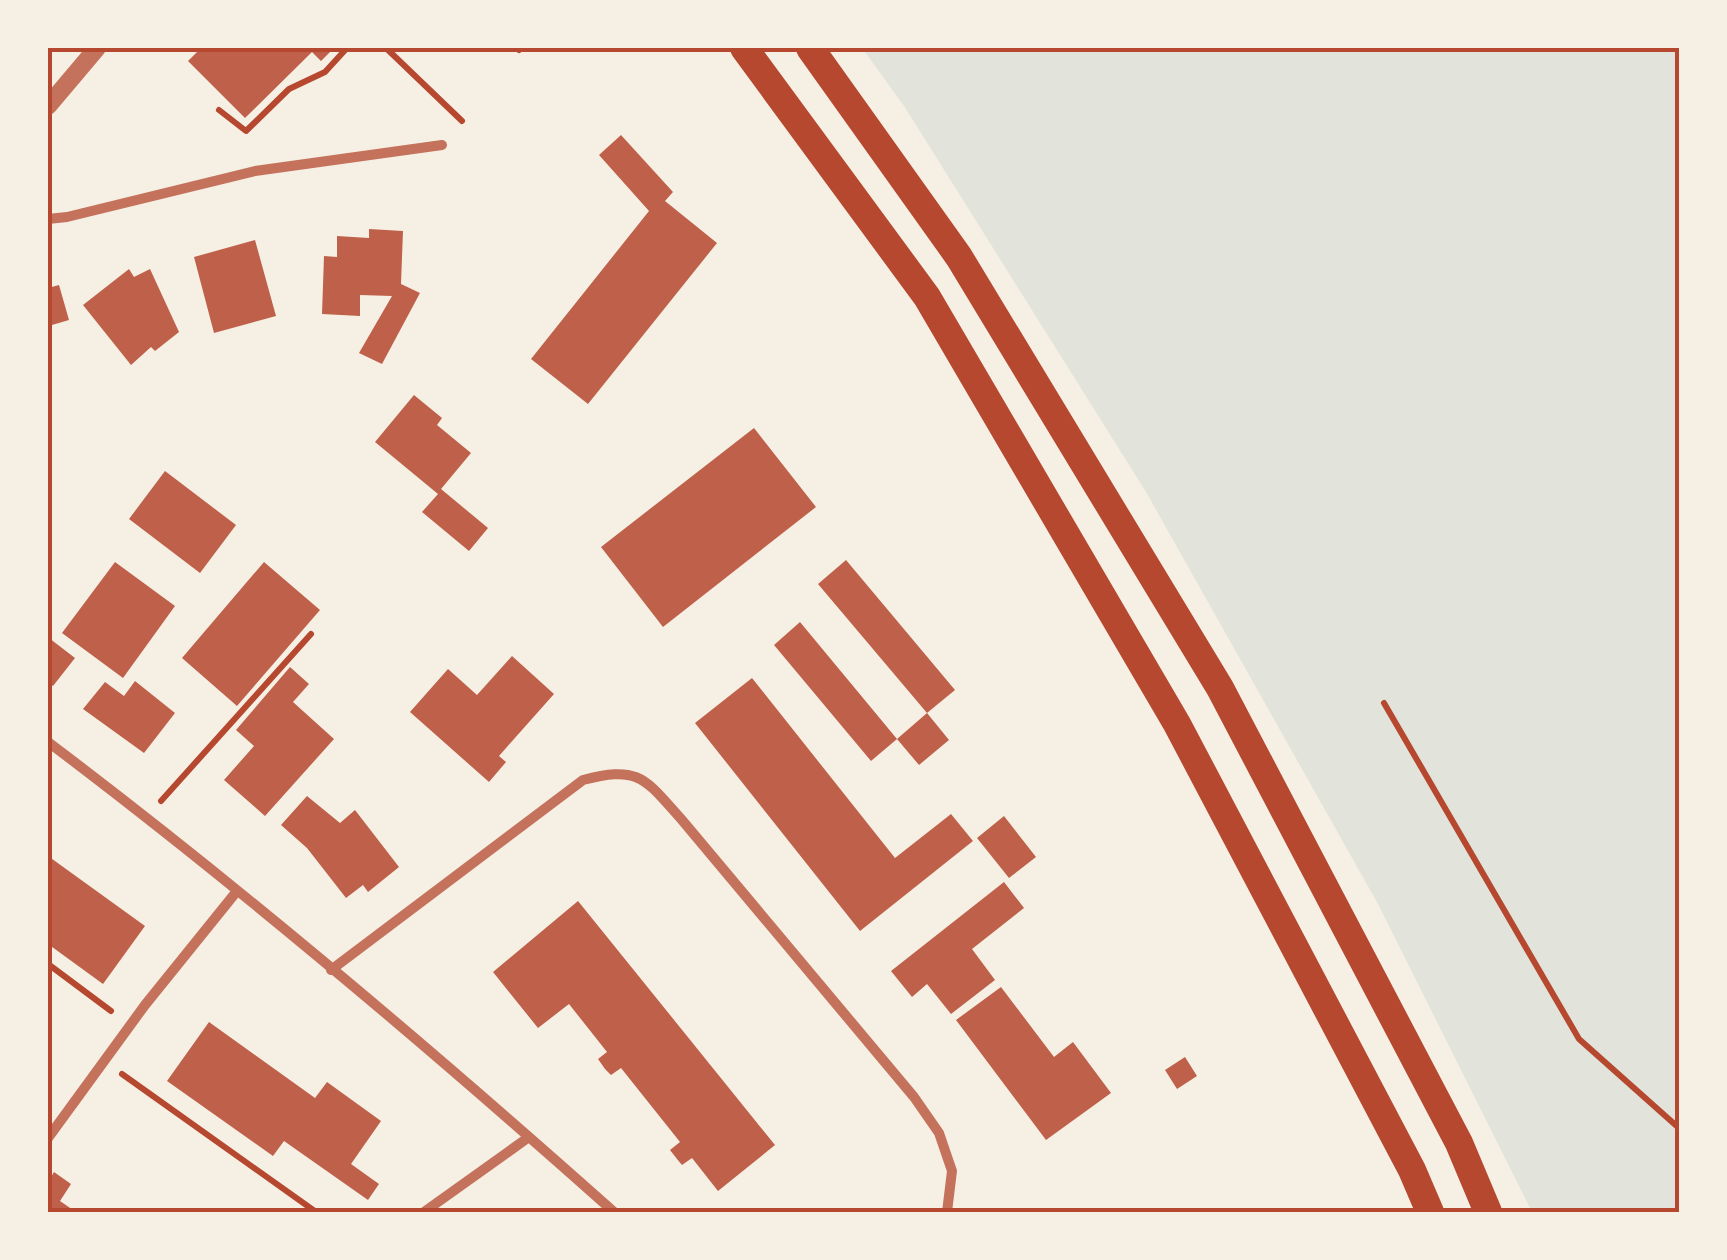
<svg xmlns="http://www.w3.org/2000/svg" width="1727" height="1260" viewBox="0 0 1727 1260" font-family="Overpass,sans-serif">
<rect width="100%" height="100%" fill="#f6efe4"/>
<!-- green -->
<path fill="#e2e4dc" d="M 862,48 L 1679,48 L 1679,1212 L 1532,1212 L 1378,904 L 1146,492 L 904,106 Z"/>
<!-- building -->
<path fill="#bf614a" d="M 201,48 L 334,48 L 321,61 L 312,52 L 245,118 L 188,61 Z
M 621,135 L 673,192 L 665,201 L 717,243 L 588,404 L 531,359 L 649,211 L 599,155 Z
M 369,229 L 403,231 L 401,284 L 420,293 L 382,364 L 359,353 L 392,296 L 360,295 L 360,316 L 322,314 L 324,256 L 337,257 L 337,236 L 369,238 Z
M 255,240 L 276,316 L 214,333 L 194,257 Z
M 129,269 L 134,277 L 150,269 L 179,332 L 155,351 L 151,347 L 131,365 L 83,305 Z
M 59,285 L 69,320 L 52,325 L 48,310 L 48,288 Z
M 414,395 L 442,418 L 437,425 L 471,453 L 441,489 L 488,528 L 469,551 L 422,512 L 438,494 L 375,442 Z
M 754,428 L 816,507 L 663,627 L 601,547 Z
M 165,471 L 236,525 L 200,573 L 129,519 Z
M 846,560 L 955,690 L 927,713 L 818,584 Z
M 115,562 L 175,606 L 123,678 L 62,633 Z
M 264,562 L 320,610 L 237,706 L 182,658 Z
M 800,622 L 897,739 L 871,761 L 774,645 Z
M 49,638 L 75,658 L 53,686 L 48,682 Z
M 512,656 L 554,694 L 499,756 L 506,762 L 489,782 L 410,712 L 448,669 L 477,695 Z
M 290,667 L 309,684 L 293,702 L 334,739 L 265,816 L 224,780 L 254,746 L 236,730 Z
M 752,678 L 895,858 L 951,814 L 973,841 L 860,931 L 695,723 Z
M 135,681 L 175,713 L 144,753 L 83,709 L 105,682 L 124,696 Z
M 927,713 L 949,740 L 919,765 L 897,739 Z
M 307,796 L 340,823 L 355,810 L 399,867 L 368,892 L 363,885 L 346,898 L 307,848 L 281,825 Z
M 1004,816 L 1036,857 L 1009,878 L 977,838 Z
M 48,856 L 145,926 L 103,984 L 48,944 Z
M 1004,882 L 1024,908 L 972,949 L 995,980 L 951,1014 L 927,984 L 912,997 L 891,971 Z
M 578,901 L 775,1145 L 718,1191 L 692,1158 L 682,1165 L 677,1159 L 670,1150 L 680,1142 L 621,1068 L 611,1075 L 605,1069 L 598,1059 L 607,1052 L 569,1004 L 538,1028 L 493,972 Z
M 1001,987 L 1054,1057 L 1073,1042 L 1111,1093 L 1046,1140 L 956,1020 Z
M 209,1022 L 315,1098 L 327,1082 L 381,1121 L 351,1164 L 379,1184 L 368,1200 L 284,1141 L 273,1156 L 167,1081 Z
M 1185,1057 L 1197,1076 L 1177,1089 L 1165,1070 Z
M 54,1172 L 71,1184 L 60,1201 L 76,1212 L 48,1212 L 48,1182 Z"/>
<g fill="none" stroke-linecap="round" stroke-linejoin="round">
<!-- path -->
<path stroke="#b5482f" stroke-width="6" d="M 386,48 L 462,121
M 516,48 L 519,50
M 219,110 L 246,131 L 289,89 L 325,72 L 347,48
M 1384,703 L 1579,1039 L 1680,1129
M 161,801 L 311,634
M 48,964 L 111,1011
M 122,1074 L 316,1212"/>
<!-- minor -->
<path stroke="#c5725c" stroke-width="10" d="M 48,219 L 67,217 L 255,171 L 442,145
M 48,742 C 243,889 431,1049 614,1212
M 331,970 L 583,780 C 640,765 645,779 682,820 L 914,1097 L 939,1133 L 952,1171 L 947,1212
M 48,1138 L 145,1005 L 237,891
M 424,1212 L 529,1137"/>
<!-- tertiary -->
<path stroke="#c5725c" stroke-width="18" d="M 48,106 L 97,48"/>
<!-- trunk -->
<path stroke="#b5482f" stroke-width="28" d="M 744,48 L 927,297 L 1177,724 L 1412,1170 L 1430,1212
M 810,48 L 959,257 L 1220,688 L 1459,1143 L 1488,1212"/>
</g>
<!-- border -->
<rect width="1727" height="1260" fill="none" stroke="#f6efe4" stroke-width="100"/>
<rect x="50" y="50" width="1627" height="1160" fill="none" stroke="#b5482f" stroke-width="4"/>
</svg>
